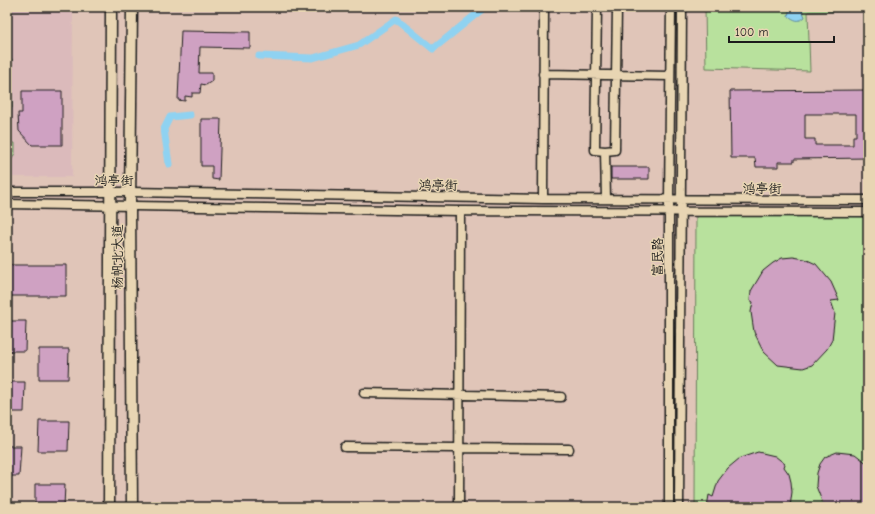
<svg xmlns="http://www.w3.org/2000/svg" width="875" height="514" viewBox="0 0 875 514" font-family="'Comic Neue','LXGW WenKai TC',sans-serif">
<rect width="100%" height="100%" fill="#e0c5b8"/>
<filter id="ink" filterUnits="userSpaceOnUse"><feTurbulence type="fractalNoise" baseFrequency=".025" numOctaves="2"/><feDisplacementMap in="SourceGraphic" scale="8" xChannelSelector="R" yChannelSelector="G"/><feConvolveMatrix kernelMatrix="1 2 1 2 8 2 1 2 1" color-interpolation-filters="sRGB"/></filter>
<g filter="url(#ink)">
<!-- built -->
<path fill="#dbbabb" d="M 7,7 L 73,7 L 72,177 L 7,177 Z"/>
<!-- green -->
<path fill="#b8e19d" stroke="#6a7e5c" d="M 705,7 L 868,7 L 868,11 L 808,12 L 810,71 L 706,68 Z
M 7,59 L 12,59 L 12,108 L 7,108 Z
M 7,117 L 10,117 L 9,143 L 15,143 L 15,153 L 12,159 L 7,162 Z
M 696,215 L 868,215 L 868,507 L 695,507 Z"/>
<!-- water -->
<path fill="#8fd2f1" stroke="#61899c" d="M 790,7 L 801,7 L 805,17 C 798,23 795,20 788,16 Z"/>
<g fill="none" stroke-linecap="round" stroke-linejoin="round">
<!-- canal -->
<path stroke="#8fd2f1" stroke-width="7" d="M 259,56 L 313,58 L 359,45 L 396,19 L 433,49 L 485,7
M 169,164 L 164,129 L 170,117 L 190,115"/>
</g>
<!-- building -->
<path fill="#cfa1c2" stroke="#1c1c1c" fill-rule="evenodd" d="M 181,31 L 250,32 L 250,48 L 200,47 L 199,73 L 212,73 L 212,81 L 206,85 L 201,84 L 200,93 L 192,93 L 192,97 L 185,96 L 185,101 L 178,100 Z
M 868,90 L 868,158 L 794,159 L 794,162 L 778,162 L 778,167 L 756,167 L 755,158 L 731,158 L 730,91 ZM 805,114 L 856,114 L 856,136 L 853,136 L 853,145 L 815,145 L 815,139 L 805,139 Z
M 22,91 L 62,91 L 62,145 L 32,145 L 19,131 L 18,113 L 22,113 Z
M 201,119 L 221,119 L 219,180 L 212,179 L 212,166 L 201,166 Z
M 611,167 L 649,167 L 649,179 L 611,179 Z
M 793,257 L 805,259 L 816,264 L 831,282 L 839,300 L 831,301 L 835,313 L 832,340 L 827,349 L 812,365 L 803,368 L 778,365 L 764,352 L 754,332 L 751,312 L 753,302 L 750,300 L 751,291 L 763,271 L 773,263 L 782,258 Z
M 7,265 L 66,265 L 66,296 L 7,296 Z
M 7,321 L 26,321 L 25,351 L 7,351 Z
M 39,349 L 69,349 L 68,379 L 39,379 Z
M 7,382 L 25,382 L 24,412 L 7,412 Z
M 39,421 L 69,421 L 68,451 L 38,451 Z
M 7,446 L 21,446 L 19,476 L 7,476 Z
M 758,452 L 775,456 L 785,464 L 784,467 L 789,474 L 791,482 L 792,492 L 790,507 L 707,507 L 709,495 L 713,497 L 718,481 L 728,468 L 740,458 Z
M 837,452 L 855,454 L 868,464 L 868,507 L 826,507 L 823,504 L 816,486 L 817,473 L 820,464 L 825,457 Z
M 35,484 L 65,484 L 64,507 L 35,507 Z"/>
<g fill="none" stroke-linecap="round" stroke-linejoin="round">
<!-- minor casing -->
<g stroke="#1c1c1c" stroke-width="11">
<path id="minor" d="M 597,7 L 595,150 L 605,151
M 543,74 L 670,76
M 7,192 L 130,192 L 543,199 L 868,200
M 543,199 L 544,7
M 606,199 L 605,151 L 615,150 L 617,7
M 7,204 L 460,211 L 868,212
M 364,393 L 561,397
M 345,447 L 569,449
M 459,507 L 460,211
M 669,507 L 669,199 L 671,7
M 679,507 L 682,7"/>
</g>
<!-- major casing -->
<g stroke="#1c1c1c" stroke-width="13">
<path id="major" d="M 132,7 L 130,205 L 132,507
M 109,507 L 111,7"/>
</g>
<!-- minor -->
<use href="#minor" stroke="#e8d5b3" stroke-width="8"/>
<!-- major -->
<use href="#major" stroke="#e8d5b3" stroke-width="10"/>
</g>
</g>
<g text-anchor="middle" dominant-baseline="central" stroke-width="3" stroke-linejoin="round" paint-order="stroke">
<!-- street labels -->
<g font-size="13" fill="#1c1c1c" stroke="#e8d5b3">
<text x="114" y="180">鸿亭街</text>
<text transform="translate(438 185) rotate(1)">鸿亭街</text>
<text x="762" y="188">鸿亭街</text>
<text transform="translate(117 257) rotate(-90)">杨帆北大道</text>
<text transform="translate(657 257) rotate(-90)">富民路</text>
</g>
</g>
<!-- margin -->
<rect width="875" height="514" fill="none" stroke="#e8d5b3" stroke-width="24"/>
<rect x="12" y="12" width="851" height="490" fill="none" stroke="#1c1c1c" stroke-width="1.5" filter="url(#ink)"/>
<!-- scale -->
<path d="M729 36v6h105v-6" fill="none" stroke="#1c1c1c" stroke-width="2"/>
<text x="735" y="36" font-size="12" fill="#1c1c1c" stroke="#e8d5b3" stroke-width="3" paint-order="stroke">100 m</text>
</svg>
